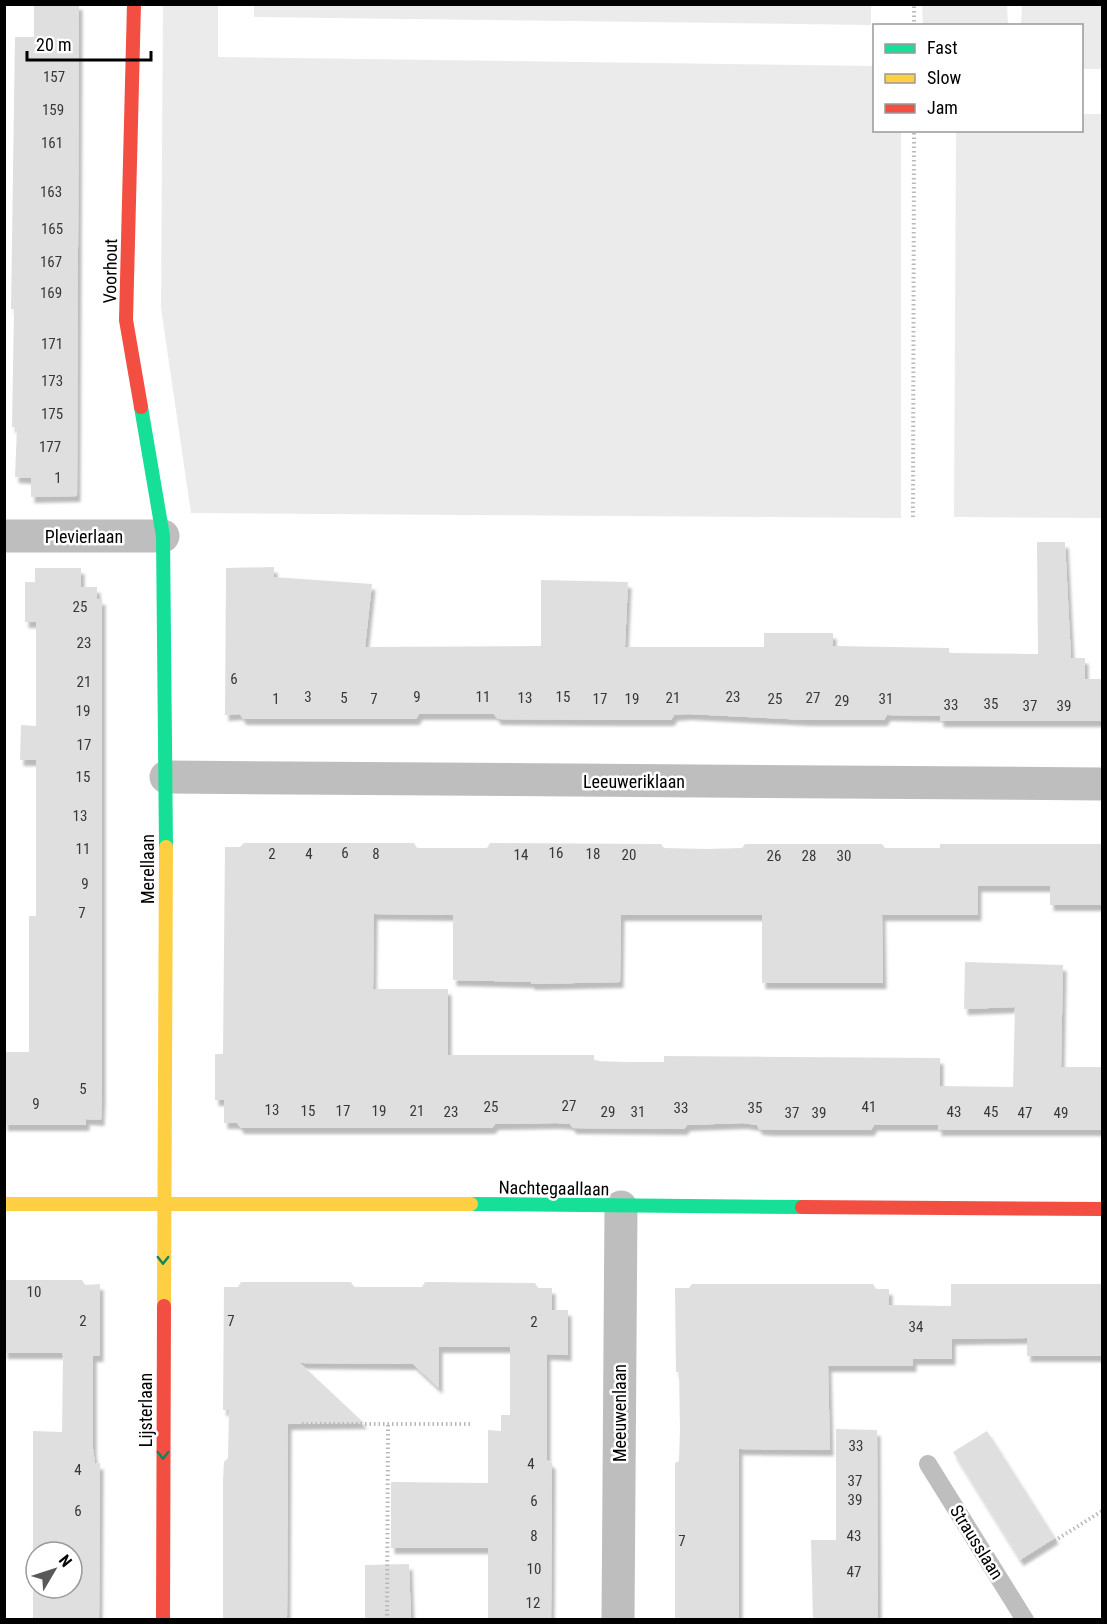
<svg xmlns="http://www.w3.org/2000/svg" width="1107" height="1624" viewBox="0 0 1107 1624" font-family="'Roboto Condensed',sans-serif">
<defs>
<filter id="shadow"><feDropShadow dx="3.5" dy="6" stdDeviation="1.5" flood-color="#0004"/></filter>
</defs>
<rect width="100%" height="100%" fill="#fff"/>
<!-- green -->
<path fill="#ebebeb" d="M 254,4 L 871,4 L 871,25 L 254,17 Z
M 163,5 L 218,5 L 218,57 L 874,66 L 874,130 L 901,131 L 901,518 L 191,513 L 161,308 Z
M 922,5 L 1007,5 L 1008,25 L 923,25 Z
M 1022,5 L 1102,5 L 1102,69 L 1082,69 L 1082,26 L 1021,25 Z
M 1082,114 L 1102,114 L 1102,518 L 954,517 L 956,131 L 1082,130 Z"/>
<!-- building -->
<path fill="#dfdfdf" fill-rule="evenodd" filter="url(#shadow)" d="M 34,4 L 79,4 L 77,496 L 31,497 L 31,478 L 15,477 L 17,427 L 12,427 L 14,309 L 11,309 L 15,37 L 34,37 Z
M 1037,542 L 1065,542 L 1071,658 L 1085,658 L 1085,679 L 1102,679 L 1102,721 L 940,721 L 940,716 L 887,715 L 884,720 L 807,720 L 688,714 L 674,715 L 671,720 L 610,720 L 498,719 L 494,714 L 419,714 L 416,719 L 243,719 L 240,714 L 225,715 L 226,568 L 274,567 L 274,577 L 372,584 L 365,647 L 541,646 L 541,580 L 628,582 L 625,647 L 764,647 L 764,633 L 833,633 L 833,646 L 949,648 L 949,653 L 1038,654 Z
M 35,568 L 81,568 L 81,587 L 97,587 L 97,599 L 102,599 L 102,1094 L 101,1120 L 86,1119 L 86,1125 L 4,1125 L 4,1052 L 29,1052 L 29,916 L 36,916 L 36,760 L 20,760 L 21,725 L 36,726 L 36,622 L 25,622 L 25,582 L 35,582 Z
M 244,843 L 414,843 L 417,848 L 487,848 L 490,843 L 661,844 L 664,848 L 706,849 L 742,848 L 745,844 L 882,844 L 885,848 L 940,848 L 940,844 L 1102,844 L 1102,905 L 1050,905 L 1050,886 L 978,886 L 978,915 L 882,915 L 883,983 L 762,983 L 762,915 L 621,915 L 620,982 L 531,984 L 531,982 L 453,980 L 453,915 L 374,914 L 373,989 L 448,989 L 448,1055 L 594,1055 L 594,1061 L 628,1062 L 664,1062 L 664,1056 L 940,1058 L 940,1086 L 1013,1087 L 1015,1007 L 964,1009 L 965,962 L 1063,965 L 1061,1067 L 1102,1067 L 1102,1130 L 938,1130 L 938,1125 L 874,1125 L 871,1130 L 771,1130 L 759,1129 L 757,1125 L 743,1123 L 687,1125 L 684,1129 L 573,1128 L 570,1124 L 556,1123 L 495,1124 L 492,1128 L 241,1128 L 237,1123 L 224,1123 L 224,1100 L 215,1100 L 215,1054 L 223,1054 L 225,847 L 240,847 Z
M 4,1280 L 82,1280 L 85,1285 L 100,1284 L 100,1356 L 93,1356 L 93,1449 L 95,1464 L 100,1463 L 99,1620 L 33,1620 L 33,1431 L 62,1432 L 63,1356 L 62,1353 L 4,1353 ZM 36,1552 L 72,1552 L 72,1588 L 36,1588 Z
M 241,1282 L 351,1282 L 354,1287 L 422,1287 L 425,1282 L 535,1283 L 538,1288 L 552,1288 L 552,1310 L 568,1310 L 568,1355 L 547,1354 L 547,1460 L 552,1463 L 551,1620 L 488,1620 L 488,1548 L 391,1548 L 391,1482 L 488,1483 L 488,1430 L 501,1431 L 501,1415 L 510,1415 L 510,1347 L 439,1347 L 439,1388 L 413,1364 L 300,1363 L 364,1423 L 288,1424 L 287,1620 L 223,1620 L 223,1480 L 224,1462 L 228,1458 L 229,1410 L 223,1410 L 224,1287 L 238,1287 Z
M 692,1284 L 873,1284 L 876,1289 L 889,1289 L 889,1305 L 951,1306 L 951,1284 L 1102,1284 L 1101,1356 L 1027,1356 L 1027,1338 L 952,1339 L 952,1359 L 913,1359 L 913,1366 L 828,1366 L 830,1450 L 739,1449 L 739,1620 L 675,1620 L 675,1463 L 679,1461 L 680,1429 L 679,1372 L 676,1372 L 675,1288 L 689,1288 Z
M 836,1429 L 877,1430 L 878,1620 L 813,1620 L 811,1540 L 836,1540 Z
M 987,1431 L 1055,1538 L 1020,1560 L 953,1452 Z
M 409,1564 L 411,1620 L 365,1620 L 365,1565 Z"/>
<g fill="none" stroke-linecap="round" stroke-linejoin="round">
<!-- path -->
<path stroke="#b9b9b9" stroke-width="4" stroke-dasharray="1.5 3" stroke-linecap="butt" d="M 914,26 L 914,4
M 913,517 L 914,130
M 302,1424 L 472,1424
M 1024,1560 L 1102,1511
M 387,1620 L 388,1425"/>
<!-- lane -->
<path stroke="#bebebe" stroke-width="18" d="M 928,1464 L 1025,1620"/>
<!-- street -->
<path stroke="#bebebe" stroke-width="33" d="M 4,536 L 163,536
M 166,777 L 1102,784
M 618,1620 L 621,1207"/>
<!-- fast -->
<path stroke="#16e098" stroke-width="14" d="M 141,407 L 163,536 L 166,847
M 471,1204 L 802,1207"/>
<!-- slow -->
<path stroke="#ffcf43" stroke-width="14" d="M 4,1204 L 471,1204
M 164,1306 L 166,847"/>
<!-- jam -->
<path stroke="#f24e42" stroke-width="14" d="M 134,4 L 126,320 L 141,407
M 802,1207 L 1102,1209
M 163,1620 L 164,1306"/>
</g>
<!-- one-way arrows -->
<defs><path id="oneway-chevron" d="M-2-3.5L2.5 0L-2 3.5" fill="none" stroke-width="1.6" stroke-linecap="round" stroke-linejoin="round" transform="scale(1.5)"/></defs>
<g stroke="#0d865b">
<use href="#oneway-chevron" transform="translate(163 1260) rotate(90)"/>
<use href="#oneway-chevron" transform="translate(163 1455) rotate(90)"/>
</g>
<g text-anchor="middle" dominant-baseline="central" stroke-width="5" stroke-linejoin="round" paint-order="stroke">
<!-- number labels -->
<g font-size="15" fill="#383838">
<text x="54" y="77">157</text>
<text x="53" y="110">159</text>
<text x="52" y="143">161</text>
<text x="51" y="192">163</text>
<text x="52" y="229">165</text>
<text x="51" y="262">167</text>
<text x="51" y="293">169</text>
<text x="52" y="344">171</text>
<text x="52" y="381">173</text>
<text x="52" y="414">175</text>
<text x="50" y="447">177</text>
<text x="58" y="478">1</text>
<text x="80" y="607">25</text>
<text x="84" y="643">23</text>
<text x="234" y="679">6</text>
<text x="84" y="682">21</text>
<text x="308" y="697">3</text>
<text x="417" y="697">9</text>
<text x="483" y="697">11</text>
<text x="563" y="697">15</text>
<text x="733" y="697">23</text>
<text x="344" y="698">5</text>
<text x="525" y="698">13</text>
<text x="673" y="698">21</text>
<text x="813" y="698">27</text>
<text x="276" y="699">1</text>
<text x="374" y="699">7</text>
<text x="600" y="699">17</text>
<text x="632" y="699">19</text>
<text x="775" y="699">25</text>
<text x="886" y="699">31</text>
<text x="842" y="701">29</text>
<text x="991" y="704">35</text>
<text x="951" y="705">33</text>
<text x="1030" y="706">37</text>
<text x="1064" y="706">39</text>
<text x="83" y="711">19</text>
<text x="84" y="745">17</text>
<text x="83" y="777">15</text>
<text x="80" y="816">13</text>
<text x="83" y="849">11</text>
<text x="345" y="853">6</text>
<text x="556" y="853">16</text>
<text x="272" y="854">2</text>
<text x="309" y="854">4</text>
<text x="376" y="854">8</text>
<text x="593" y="854">18</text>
<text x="521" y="855">14</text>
<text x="629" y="855">20</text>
<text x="774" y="856">26</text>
<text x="809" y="856">28</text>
<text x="844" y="856">30</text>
<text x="85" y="884">9</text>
<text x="82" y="913">7</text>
<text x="83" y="1089">5</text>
<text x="36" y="1104">9</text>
<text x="569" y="1106">27</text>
<text x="491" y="1107">25</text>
<text x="869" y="1107">41</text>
<text x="681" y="1108">33</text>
<text x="755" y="1108">35</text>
<text x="272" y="1110">13</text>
<text x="308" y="1111">15</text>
<text x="343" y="1111">17</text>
<text x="379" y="1111">19</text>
<text x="417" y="1111">21</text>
<text x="451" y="1112">23</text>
<text x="608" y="1112">29</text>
<text x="638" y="1112">31</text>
<text x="954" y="1112">43</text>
<text x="991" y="1112">45</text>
<text x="792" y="1113">37</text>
<text x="819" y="1113">39</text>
<text x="1025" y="1113">47</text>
<text x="1061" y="1113">49</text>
<text x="34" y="1292">10</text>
<text x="83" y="1321">2</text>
<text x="231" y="1321">7</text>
<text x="534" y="1322">2</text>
<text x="916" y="1327">34</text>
<text x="856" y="1446">33</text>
<text x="531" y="1464">4</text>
<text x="78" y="1470">4</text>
<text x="855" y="1481">37</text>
<text x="855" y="1500">39</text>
<text x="534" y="1501">6</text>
<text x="78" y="1511">6</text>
<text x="534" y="1536">8</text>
<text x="854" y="1536">43</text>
<text x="682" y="1541">7</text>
<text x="534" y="1569">10</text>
<text x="854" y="1572">47</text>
<text x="533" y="1603">12</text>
</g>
<!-- street labels -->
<g font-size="18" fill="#000" stroke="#fff">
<text transform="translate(110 271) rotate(-89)">Voorhout</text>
<text x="84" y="536">Plevierlaan</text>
<text x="634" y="781">Leeuweriklaan</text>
<text transform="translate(147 869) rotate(-90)">Merellaan</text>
<text transform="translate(554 1188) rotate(1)">Nachtegaallaan</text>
<text transform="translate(145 1410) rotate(-90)">Lijsterlaan</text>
<text transform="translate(619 1413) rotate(-90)">Meeuwenlaan</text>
<text transform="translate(977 1542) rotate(58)">Strausslaan</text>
</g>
</g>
<!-- border -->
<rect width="1107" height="1624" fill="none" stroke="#000000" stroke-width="12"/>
<!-- legend -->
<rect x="873" y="24" width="210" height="108" fill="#ffffff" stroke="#999999" stroke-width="1.5"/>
<rect x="885" y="44" width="30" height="9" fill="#16e098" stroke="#999999" stroke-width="1.5"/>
<text x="927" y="54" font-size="18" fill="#000000">Fast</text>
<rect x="885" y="74" width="30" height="9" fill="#ffcf43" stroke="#999999" stroke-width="1.5"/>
<text x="927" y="84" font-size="18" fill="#000000">Slow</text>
<rect x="885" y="104" width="30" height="9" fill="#f24e42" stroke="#999999" stroke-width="1.5"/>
<text x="927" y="114" font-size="18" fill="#000000">Jam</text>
<!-- north arrow -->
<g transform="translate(54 1570) rotate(51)"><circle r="28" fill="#ffffff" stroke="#999999" stroke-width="1.5"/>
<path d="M0-4.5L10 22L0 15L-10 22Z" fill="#595959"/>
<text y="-9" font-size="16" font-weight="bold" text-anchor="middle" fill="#000000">N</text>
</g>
<!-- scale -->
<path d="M27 51v9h124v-9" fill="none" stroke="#000000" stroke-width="3"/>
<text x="36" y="51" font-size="18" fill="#000000" stroke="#ffffff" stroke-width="4.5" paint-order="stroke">20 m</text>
</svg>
